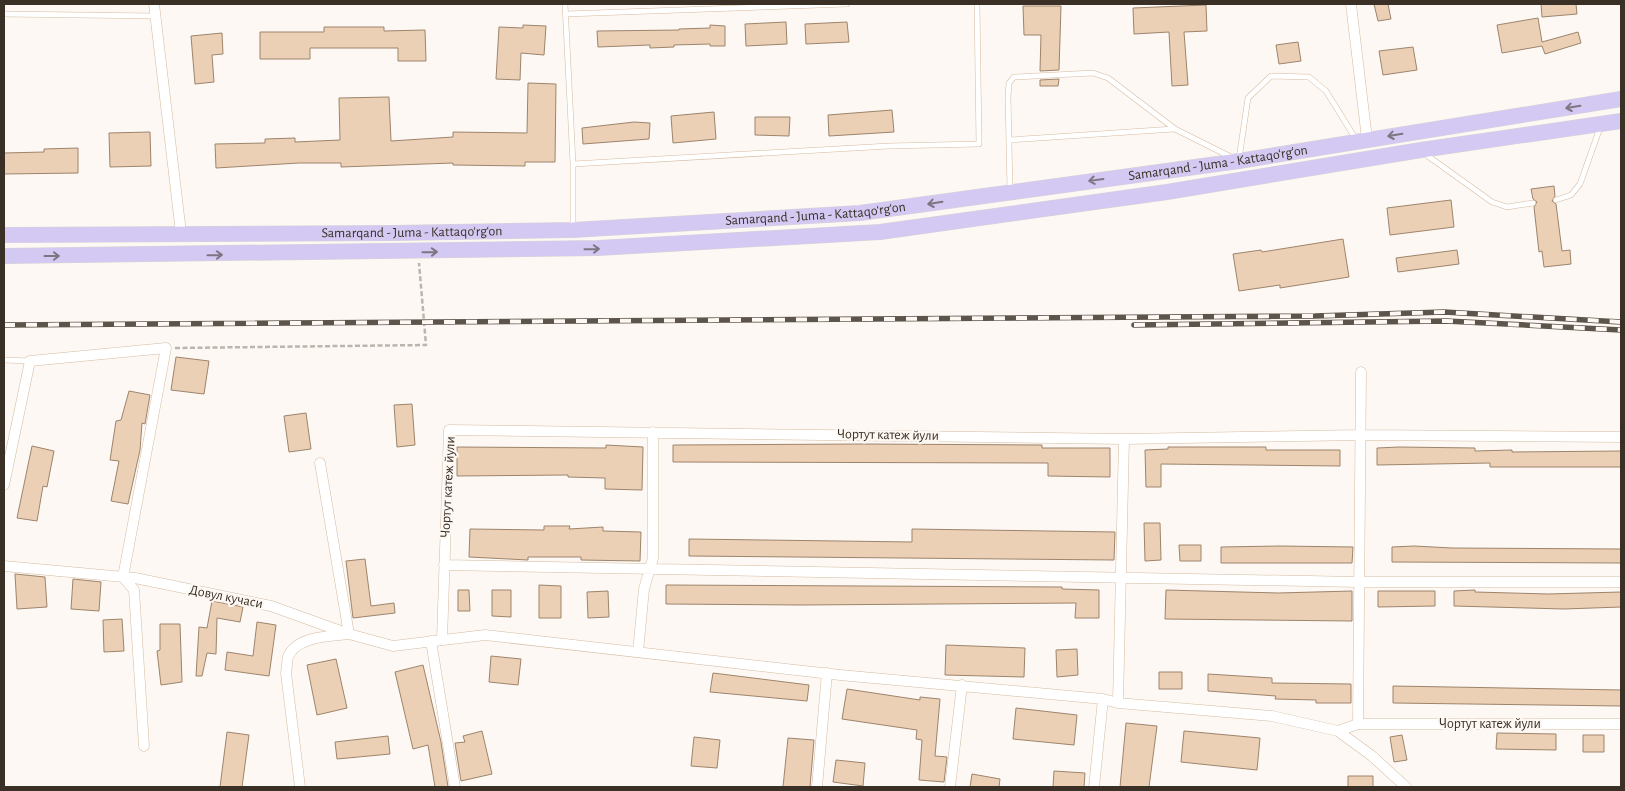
<svg xmlns="http://www.w3.org/2000/svg" width="1625" height="791" viewBox="0 0 1625 791" font-family="'Alegreya Sans',sans-serif">
<rect width="100%" height="100%" fill="#fdf8f3"/>
<!-- building -->
<path fill="#ebd0b6" stroke="#9d846c" d="M 1374,4 L 1388,4 L 1391,19 L 1378,21 Z
M 1541,4 L 1576,4 L 1577,14 L 1542,17 Z
M 1206,5 L 1207,31 L 1184,32 L 1188,85 L 1172,86 L 1169,32 L 1134,34 L 1133,8 Z
M 1023,6 L 1061,6 L 1059,70 L 1040,71 L 1041,35 L 1024,35 Z
M 1538,18 L 1542,42 L 1578,32 L 1581,43 L 1545,54 L 1542,46 L 1502,53 L 1497,25 Z
M 786,22 L 787,44 L 746,46 L 745,24 Z
M 847,22 L 849,42 L 806,44 L 805,24 Z
M 523,25 L 546,26 L 544,55 L 521,53 L 520,80 L 496,79 L 499,27 L 523,28 Z
M 710,25 L 725,26 L 725,46 L 710,46 L 710,44 L 674,45 L 674,47 L 650,48 L 650,45 L 598,47 L 597,31 L 679,30 L 679,29 L 710,28 Z
M 324,27 L 384,27 L 384,31 L 425,30 L 426,61 L 398,61 L 398,48 L 310,48 L 310,59 L 260,59 L 260,32 L 324,32 Z
M 222,33 L 223,54 L 212,55 L 214,82 L 195,84 L 191,36 Z
M 1298,42 L 1301,61 L 1279,64 L 1276,45 Z
M 1413,47 L 1417,70 L 1383,75 L 1379,51 Z
M 1059,79 L 1058,86 L 1040,86 L 1040,80 Z
M 528,83 L 556,84 L 555,162 L 525,162 L 525,166 L 453,165 L 453,163 L 341,167 L 341,163 L 299,163 L 216,168 L 215,144 L 265,143 L 265,139 L 295,138 L 295,142 L 340,140 L 339,98 L 389,97 L 391,141 L 453,137 L 453,132 L 527,133 Z
M 892,110 L 894,132 L 829,136 L 828,115 Z
M 714,112 L 716,139 L 673,143 L 671,116 Z
M 755,117 L 790,117 L 789,136 L 755,135 Z
M 634,122 L 650,123 L 649,139 L 583,144 L 582,128 Z
M 150,132 L 151,166 L 110,167 L 109,133 Z
M 78,148 L 78,173 L 4,174 L 4,153 L 44,152 L 44,149 Z
M 1554,186 L 1555,196 L 1552,201 L 1556,204 L 1562,251 L 1570,250 L 1571,264 L 1544,267 L 1542,251 L 1539,252 L 1534,207 L 1537,202 L 1533,199 L 1531,189 Z
M 1451,200 L 1454,227 L 1390,235 L 1387,208 Z
M 1343,239 L 1349,277 L 1280,288 L 1280,285 L 1239,291 L 1233,254 L 1261,250 L 1262,252 Z
M 1457,250 L 1459,264 L 1398,272 L 1396,258 Z
M 176,357 L 209,361 L 204,394 L 171,390 Z
M 129,391 L 150,395 L 145,424 L 142,423 L 140,450 L 128,504 L 111,501 L 119,461 L 110,460 L 116,421 L 121,420 Z
M 412,404 L 415,445 L 397,447 L 394,405 Z
M 306,413 L 311,449 L 289,452 L 284,416 Z
M 863,444 L 1042,445 L 1042,448 L 1110,448 L 1110,477 L 1048,476 L 1048,463 L 673,462 L 673,445 Z
M 606,445 L 643,447 L 642,490 L 605,489 L 605,478 L 568,477 L 568,475 L 457,476 L 457,447 L 606,448 Z
M 32,446 L 54,451 L 47,487 L 43,486 L 37,521 L 17,518 Z
M 1168,447 L 1266,447 L 1266,450 L 1340,450 L 1340,466 L 1161,464 L 1161,487 L 1146,487 L 1145,450 L 1168,449 Z
M 1399,447 L 1475,448 L 1475,451 L 1512,450 L 1512,452 L 1621,451 L 1621,467 L 1490,467 L 1490,463 L 1377,465 L 1377,448 Z
M 1144,523 L 1160,523 L 1161,560 L 1145,561 Z
M 544,526 L 570,526 L 569,529 L 603,527 L 603,531 L 641,532 L 640,561 L 581,560 L 581,557 L 528,557 L 528,560 L 469,557 L 470,529 L 544,530 Z
M 912,529 L 1115,532 L 1114,560 L 689,556 L 689,539 L 912,542 Z
M 1179,545 L 1201,545 L 1201,561 L 1180,561 Z
M 1280,546 L 1353,547 L 1352,563 L 1221,563 L 1221,547 Z
M 1414,546 L 1452,548 L 1621,549 L 1621,563 L 1392,562 L 1392,547 Z
M 365,559 L 371,606 L 394,603 L 395,613 L 353,618 L 346,561 Z
M 15,574 L 45,577 L 47,607 L 17,609 Z
M 73,579 L 101,582 L 99,611 L 71,609 Z
M 539,585 L 561,586 L 561,618 L 539,618 Z
M 666,585 L 1062,587 L 1062,589 L 1099,590 L 1099,618 L 1075,618 L 1076,603 L 801,605 L 666,604 Z
M 458,590 L 469,590 L 470,611 L 458,611 Z
M 492,590 L 511,590 L 511,617 L 492,616 Z
M 1166,590 L 1278,593 L 1352,591 L 1352,621 L 1165,619 Z
M 1475,590 L 1475,592 L 1548,594 L 1621,592 L 1621,607 L 1564,609 L 1454,606 L 1454,591 Z
M 608,591 L 609,617 L 588,618 L 587,592 Z
M 1378,591 L 1435,591 L 1435,606 L 1378,607 Z
M 212,601 L 243,607 L 240,622 L 217,618 L 216,654 L 207,653 L 202,676 L 196,676 L 199,627 L 207,628 Z
M 122,619 L 124,651 L 104,652 L 103,620 Z
M 257,622 L 276,625 L 269,676 L 225,670 L 227,652 L 253,656 Z
M 160,624 L 180,624 L 182,682 L 161,685 L 157,651 L 160,650 Z
M 946,645 L 1025,648 L 1024,677 L 945,675 Z
M 1077,649 L 1078,675 L 1057,677 L 1056,650 Z
M 491,656 L 521,659 L 518,685 L 489,682 Z
M 336,659 L 347,708 L 317,715 L 307,665 Z
M 423,665 L 441,742 L 448,787 L 435,787 L 428,745 L 413,749 L 395,672 Z
M 1159,672 L 1182,672 L 1182,689 L 1159,689 Z
M 713,673 L 809,685 L 807,701 L 710,692 Z
M 1208,674 L 1272,678 L 1272,683 L 1351,684 L 1351,703 L 1316,703 L 1316,700 L 1275,699 L 1276,696 L 1208,691 Z
M 1393,686 L 1621,690 L 1621,706 L 1393,703 Z
M 847,689 L 920,700 L 920,697 L 940,699 L 935,756 L 947,757 L 944,782 L 919,780 L 922,740 L 916,739 L 917,730 L 842,719 Z
M 1016,708 L 1077,715 L 1074,745 L 1013,739 Z
M 1126,723 L 1157,726 L 1149,787 L 1120,787 Z
M 482,731 L 492,774 L 461,781 L 455,743 L 465,742 L 463,736 Z
M 1184,731 L 1260,738 L 1257,770 L 1181,762 Z
M 227,732 L 249,735 L 242,787 L 220,787 Z
M 1497,733 L 1556,734 L 1556,750 L 1496,749 Z
M 1402,735 L 1407,760 L 1394,762 L 1390,737 Z
M 1583,735 L 1604,735 L 1604,752 L 1583,752 Z
M 388,736 L 390,754 L 337,759 L 335,742 Z
M 694,737 L 720,740 L 717,768 L 691,766 Z
M 788,738 L 814,740 L 810,787 L 783,787 Z
M 836,760 L 865,763 L 863,786 L 833,782 Z
M 1054,771 L 1085,773 L 1084,787 L 1053,787 Z
M 972,774 L 1000,779 L 999,787 L 970,787 Z
M 1348,776 L 1373,776 L 1373,787 L 1348,787 Z"/>
<g fill="none" stroke-linecap="round" stroke-linejoin="round">
<!-- service casing -->
<g stroke="#d5bba1" stroke-width="6">
<path id="service" d="M 565,4 L 573,164 L 573,227
M 4,14 L 156,16
M 566,14 L 847,4
M 1010,140 L 1174,129
M 1425,154 L 1492,202 L 1507,207 L 1533,203
M 1239,159 L 1248,98 L 1271,76 L 1309,77 L 1326,91 L 1357,141
M 573,164 L 889,146 L 979,144 L 977,4
M 1010,190 L 1008,97 L 1009,83 L 1014,77 L 1093,73 L 1108,78 L 1175,129 L 1233,158
M 1556,200 L 1571,195 L 1580,184 L 1601,125
M 4,360 L 30,361"/>
</g>
<!-- minor casing -->
<g stroke="#d5bba1" stroke-width="11">
<path id="minor" d="M 154,4 L 181,233
M 1351,4 L 1367,139
M 4,485 L 30,361 L 166,348 L 123,577 L 134,590 L 144,746
M 444,565 L 1359,582 L 1621,582
M 4,566 L 135,578 L 271,606 L 349,634 L 393,646 L 485,635 L 840,675 L 1103,699 L 1118,703 L 1272,716 L 1338,731 L 1372,756 L 1406,787
M 442,640 L 449,430 L 1124,439 L 1361,435 L 1621,437
M 431,641 L 455,787
M 638,652 L 644,589 L 653,558 L 653,432
M 1118,703 L 1124,439
M 1358,724 L 1621,724
M 1338,731 L 1358,724 L 1361,372
M 300,787 L 286,673 C 287,668 287,661 288,657 C 296,636 331,636 349,634 L 320,463
M 817,787 L 827,673
M 950,787 L 962,685
M 1094,787 L 1103,699"/>
</g>
<!-- primary casing -->
<g stroke="#d8d6d4" stroke-width="16">
<g id="primary">
<path id="s1" d="M 4,235 L 394,233 L 573,230 L 860,213 L 1239,161 L 1621,99"/>
<path d="M 4,256 L 598,248 L 880,232 L 1167,192 L 1421,150 L 1621,121"/>
</g>
</g>
<!-- path -->
<path stroke="#bcb5ae" stroke-width="2.5" stroke-dasharray="5 2.5" stroke-linecap="butt" d="M 175,348 L 426,345 L 419,263"/>
<!-- service -->
<use href="#service" stroke="#fff" stroke-width="5"/>
<!-- minor -->
<use href="#minor" stroke="#fff" stroke-width="10"/>
<!-- primary -->
<use href="#primary" stroke="#d4c9f2" stroke-width="15"/>
<!-- rail casing -->
<g stroke="#5d544b" stroke-width="5.5">
<path id="rail" d="M 4,325 L 1315,316 L 1444,312 L 1621,322
M 1134,325 L 1446,321 L 1621,330"/>
</g>
<!-- rail -->
<use href="#rail" stroke="#fdf8f3" stroke-width="4" stroke-dasharray="11" stroke-linecap="butt"/>
</g>
<!-- one-way arrows -->
<defs><path id="oneway-shaft" d="M-6 0H5M1.5-3L5.5 0L1.5 3" fill="none" stroke-width="1.6" stroke-linecap="round" stroke-linejoin="round" transform="scale(1.25)"/></defs>
<g stroke="#7f7582">
<use href="#oneway-shaft" transform="translate(1573 107) rotate(171)"/>
<use href="#oneway-shaft" transform="translate(1395 135) rotate(171)"/>
<use href="#oneway-shaft" transform="translate(1096 180) rotate(172)"/>
<use href="#oneway-shaft" transform="translate(935 203) rotate(171)"/>
<use href="#oneway-shaft" transform="translate(592 249) rotate(-1)"/>
<use href="#oneway-shaft" transform="translate(430 252) rotate(-1)"/>
<use href="#oneway-shaft" transform="translate(215 255) rotate(-1)"/>
<use href="#oneway-shaft" transform="translate(52 256)"/>
</g>
<g text-anchor="middle" dominant-baseline="central" stroke-width="4.5" stroke-linejoin="round" paint-order="stroke">
<!-- street labels -->
<g font-size="14" fill="#3a3026" stroke="#fdf8f3">
<text stroke="none"><textPath href="#s1" startOffset="1218">Samarqand - Juma - Kattaqo‘rg‘on</textPath></text>
<text stroke="none"><textPath href="#s1" startOffset="812">Samarqand - Juma - Kattaqo‘rg‘on</textPath></text>
<text stroke="none"><textPath href="#s1" startOffset="408">Samarqand - Juma - Kattaqo‘rg‘on</textPath></text>
<text transform="translate(888 435) rotate(1)">Чортут катеж йули</text>
<text transform="translate(448 487) rotate(-87)">Чортут катеж йули</text>
<text transform="translate(226 597) rotate(11)">Довул кучаси</text>
<text x="1490" y="724">Чортут катеж йули</text>
</g>
</g>
<!-- border -->
<rect width="1625" height="791" fill="none" stroke="#3a3026" stroke-width="10"/>
</svg>
